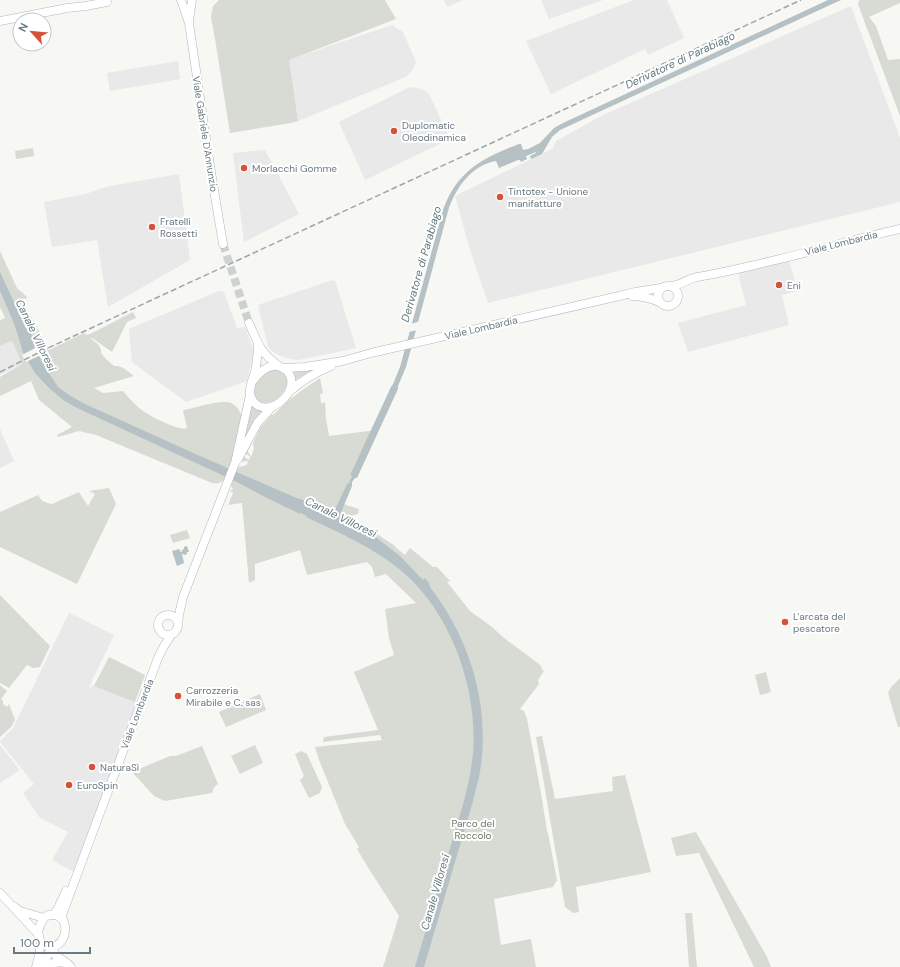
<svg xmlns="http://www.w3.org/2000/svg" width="900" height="967" viewBox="0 0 900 967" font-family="'DM Sans',sans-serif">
<rect width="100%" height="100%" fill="#f7f7f4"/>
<!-- built -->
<path fill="#e8e9e8" d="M 444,0 L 463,0 L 447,7 Z
M 541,0 L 603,0 L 549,19 Z
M 634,0 L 667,0 L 684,38 L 648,55 L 645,49 L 551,94 L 526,41 Z
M 851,6 L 900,138 L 900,202 L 488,303 L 470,250 L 455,196 L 552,149 L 556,141 L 603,115 Z
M 392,25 L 403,32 L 416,62 L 413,69 L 406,77 L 298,121 L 288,60 Z
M 178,61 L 180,79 L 110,91 L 107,73 Z
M 410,87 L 422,89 L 429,94 L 450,139 L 365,180 L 339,122 Z
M 265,150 L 299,214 L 244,242 L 233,153 Z
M 179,174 L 190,260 L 108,307 L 97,240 L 52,247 L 44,202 L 86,194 L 105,187 Z
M 789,261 L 798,291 L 782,295 L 789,325 L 688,352 L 678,323 L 746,305 L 738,273 Z
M 335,280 L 356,348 L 299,360 L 290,359 L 281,356 L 273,352 L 268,347 L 258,305 L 330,281 Z
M 219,291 L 224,292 L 237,328 L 245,327 L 254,352 L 247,381 L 186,402 L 132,362 L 129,329 Z
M 12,341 L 22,364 L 0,375 L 0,346 Z
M 0,429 L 14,461 L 0,468 Z
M 69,613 L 114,635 L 89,687 L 91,688 L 92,685 L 140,703 L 94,825 L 74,872 L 52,860 L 68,832 L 39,817 L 23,793 L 34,784 L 0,742 L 0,741 L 13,728 Z
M 0,745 L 20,770 L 0,783 Z"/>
<!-- green -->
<path fill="#d7dbd4" d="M 219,0 L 385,0 L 396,19 L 289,60 L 298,121 L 291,123 L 230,133 L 216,45 L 211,17 L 213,6 Z
M 859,0 L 900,0 L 900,3 L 869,17 L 876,26 L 888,60 L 900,59 L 900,116 L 865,23 L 858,4 Z
M 33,148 L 34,156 L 16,159 L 15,151 Z
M 0,251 L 17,288 L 28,298 L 22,299 L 49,350 L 84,333 L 87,335 L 92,333 L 133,312 L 136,318 L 127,322 L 112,352 L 92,338 L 91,339 C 97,343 102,346 101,353 L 106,359 L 114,366 C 123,365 127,371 134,376 L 94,388 L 103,393 L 123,391 C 129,398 136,406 143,411 C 152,417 178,431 187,428 L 183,410 C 195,408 215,401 226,402 C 233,402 239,408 241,415 C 243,421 233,456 231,464 L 230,465 L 228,468 L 235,471 L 239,467 L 247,465 L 248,461 L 239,462 L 242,455 L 249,460 L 250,457 L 244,452 L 246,448 L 251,457 L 254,449 L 253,443 L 260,428 L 272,414 L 273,415 C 288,400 303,389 320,378 L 323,393 L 320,394 L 321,403 L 325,402 L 326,419 L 329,436 L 369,431 L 371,431 L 350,475 L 352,476 L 349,483 L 340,501 L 346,505 L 359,509 L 358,514 L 349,516 L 349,517 L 374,532 L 395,546 L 395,547 L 405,555 L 410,548 L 433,567 L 437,567 L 450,581 L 447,582 L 470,611 L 492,627 L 504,638 L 539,664 L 542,667 L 541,668 L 544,671 L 538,680 L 539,684 L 520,709 L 524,711 L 527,719 L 541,793 L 547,831 L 548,833 L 557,880 L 553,887 L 494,899 L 501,945 L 531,939 L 536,967 L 383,967 L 399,916 C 385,893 370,872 357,849 L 359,847 L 345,824 L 319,760 L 315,747 L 382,740 L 380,735 L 323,742 L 324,737 L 378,730 L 354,672 L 394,655 L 389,638 L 385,609 L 416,603 L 386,574 L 375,577 L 372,567 L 367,562 L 307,575 L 300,550 L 255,564 L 255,580 L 249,583 L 242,503 L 228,505 L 233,493 L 230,491 L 231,490 L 233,490 L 231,485 L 233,481 L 224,480 C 220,483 218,484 212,483 L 96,435 L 79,431 L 58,437 L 57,435 L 72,427 L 39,400 L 31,381 L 0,396 L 0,377 L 22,364 L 12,341 L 0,346 L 0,320 L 5,318 L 0,307 Z
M 270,369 L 283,371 C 284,374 287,376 287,379 C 289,391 274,407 262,403 C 260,403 258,401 256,400 L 252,388 L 253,383 Z
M 289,369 L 315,369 L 308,372 L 294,381 Z
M 250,402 L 255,407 L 265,410 L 241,448 Z
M 109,488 L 116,504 L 77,584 L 0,547 L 0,512 L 38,495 C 41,501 45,503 52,504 L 79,492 L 88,506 L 95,494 L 89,491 Z
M 187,530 L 190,538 L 173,543 L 170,535 Z
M 0,595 L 50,646 L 40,667 L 33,668 L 27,665 L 9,688 L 0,683 Z
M 109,657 L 145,675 L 135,702 L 94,686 Z
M 766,672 L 771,692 L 760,695 L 755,675 Z
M 900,678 L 900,727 L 898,727 L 888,693 L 891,687 Z
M 0,685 L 7,691 L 1,699 L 3,701 L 3,704 L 7,707 L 9,704 L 15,720 L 11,727 L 0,737 Z
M 260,694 L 266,710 L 226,727 L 219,712 Z
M 542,736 L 555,799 L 613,791 L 612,777 L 625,775 L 651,872 L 576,887 L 579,912 L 573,913 L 565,907 L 536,737 Z
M 255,745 L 263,763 L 240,774 L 231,756 Z
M 202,746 L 218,784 L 214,787 L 212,793 L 165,801 L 154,796 L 132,772 L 170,756 L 176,756 Z
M 301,751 L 307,754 L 322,787 L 320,793 L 309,798 L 300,780 L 304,776 L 295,754 Z
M 696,832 L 766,955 L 771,967 L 754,967 L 699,853 L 676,856 L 671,838 Z
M 685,913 L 692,913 L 697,967 L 689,967 Z"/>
<!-- water -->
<path fill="#b5c1c5" d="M 828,0 L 841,0 L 560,130 L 552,137 L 542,154 L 531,159 L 530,156 L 536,153 L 536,152 L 526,156 L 527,159 L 521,162 L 520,160 L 518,160 L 499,168 L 496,161 C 471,165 455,189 448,211 L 406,367 L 398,386 L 398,389 L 357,478 L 355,478 L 352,482 L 352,486 L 340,515 L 342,518 L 369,532 L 400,556 L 423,580 L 425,578 L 429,583 L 430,587 C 471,640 492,710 479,777 C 477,785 475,793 473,801 L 424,967 L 415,967 C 427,926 439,885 451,845 C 460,815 470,785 473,753 C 478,690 452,615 404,573 C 375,548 340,533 306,517 L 307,516 L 301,513 L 300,514 L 265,497 L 237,482 L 77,408 L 63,400 L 48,387 L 35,373 L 28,361 L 23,353 L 18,335 L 11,316 L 0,291 L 0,272 L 19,313 L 31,332 L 34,346 L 43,364 L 58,387 L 69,395 L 85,404 L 200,456 L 294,497 L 306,501 L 306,502 L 312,505 L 312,504 L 326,511 L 334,512 L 347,484 L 349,483 L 352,476 L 350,475 L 391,387 L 393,384 L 400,367 L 443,210 C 457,171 482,158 519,144 L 521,144 L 523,150 L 528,149 L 540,143 L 554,128 L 563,123 Z
M 187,546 L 189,552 L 187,552 L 187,554 L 184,555 L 183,554 L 182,554 L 184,563 L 177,566 L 172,551 L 179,549 L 181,552 L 182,552 L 182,550 L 184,549 L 184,547 Z"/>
<!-- pier -->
<path fill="#f7f7f4" d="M 420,321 L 418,330 L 408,332 L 411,324 Z
M 37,347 L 41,355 L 26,362 L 22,355 Z"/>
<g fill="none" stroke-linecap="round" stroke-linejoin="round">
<!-- secondary-tunnel -->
<path stroke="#ccd1d2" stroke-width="8" stroke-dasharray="8 4" stroke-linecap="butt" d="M 223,244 L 249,323"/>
<!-- secondary casing -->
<g stroke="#b1b7bb" stroke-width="9">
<path id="secondary" d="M 181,0 L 189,23 L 210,166 L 223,244
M 0,21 L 67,8 L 86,6 L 107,2
M 189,21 L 192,0
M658 296a10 10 0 1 1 20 0a10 10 0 1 1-20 0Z
M 671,286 C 682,285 687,279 697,277 C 765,265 832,245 900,229
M 632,296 C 642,296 651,298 661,303
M 249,323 C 258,344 260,352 279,366
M 283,368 L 305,367 L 343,361 L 371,353 L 619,296 L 635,292 L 661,288
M 252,382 C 257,375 264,367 273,366 C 278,365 284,368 287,371 C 305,391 263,425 251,397 C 247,388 255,376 256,367 C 257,360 258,353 258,345
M 289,392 C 302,380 314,373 331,366
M 238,459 L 258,422 L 272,407
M158 625a10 10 0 1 1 20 0a10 10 0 1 1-20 0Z
M 178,622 L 180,610 L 183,597 L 235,463 L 250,395
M 0,893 L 39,935
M 15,907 L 20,911 L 44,918
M 48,915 C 52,915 56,914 60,917 C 72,926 62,955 44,944 C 33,938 40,920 48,915 Z
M 53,915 L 58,908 L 66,891
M 61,918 L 95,826 L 158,658 L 164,646 L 172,634
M 52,946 L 55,955 L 67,963 L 71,967
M 36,967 L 39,955 L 41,942
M 42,967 L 52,946
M 43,967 C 51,962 58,962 66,963"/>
</g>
<!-- secondary -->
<use href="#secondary" stroke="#fff" stroke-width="8"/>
<!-- rail -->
<path stroke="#9ea6aa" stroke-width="1.5" stroke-dasharray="6 3" stroke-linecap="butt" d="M 0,372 L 48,348 L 801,0"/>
</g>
<!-- markers -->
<g fill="#d55236" stroke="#fff" stroke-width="1.5">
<circle cx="394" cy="131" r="4"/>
<circle cx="244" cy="168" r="4"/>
<circle cx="500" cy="197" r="4"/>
<circle cx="152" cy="227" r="4"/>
<circle cx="779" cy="285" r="4"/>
<circle cx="785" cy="622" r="4"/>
<circle cx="178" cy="696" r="4"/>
<circle cx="92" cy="767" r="4"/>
<circle cx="69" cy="785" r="4"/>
</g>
<g text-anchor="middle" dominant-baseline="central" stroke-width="4" stroke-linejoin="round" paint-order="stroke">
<!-- poi labels -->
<g font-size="10" fill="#687983" stroke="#fff" text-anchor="start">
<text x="402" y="125">Duplomatic<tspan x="402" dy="12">Oleodinamica</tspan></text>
<text x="252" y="168">Morlacchi Gomme</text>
<text x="508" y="191">Tintotex - Unione<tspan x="508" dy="12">manifatture</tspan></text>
<text x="160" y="221">Fratelli<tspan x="160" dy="12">Rossetti</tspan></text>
<text x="787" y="285">Eni</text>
<text x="793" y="616">L'arcata del<tspan x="793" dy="12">pescatore</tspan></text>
<text x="186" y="690">Carrozzeria<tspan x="186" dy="12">Mirabile e C. sas</tspan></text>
<text x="100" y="767">NaturaSì</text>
<text x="77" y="785">EuroSpin</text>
</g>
<!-- street labels -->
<g font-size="10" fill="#687983" stroke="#fff">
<text transform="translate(205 134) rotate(81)">Viale Gabriele D'Annunzio</text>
<text transform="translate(841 243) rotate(-14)">Viale Lombardia</text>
<text transform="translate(481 328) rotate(-13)">Viale Lombardia</text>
<text transform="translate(137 714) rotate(-69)">Viale Lombardia</text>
</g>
<!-- park labels -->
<g font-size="10" fill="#6c7a67" stroke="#fff">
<text x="473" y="823">Parco del<tspan x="473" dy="12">Roccolo</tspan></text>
</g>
<!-- water labels -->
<g font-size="11" font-style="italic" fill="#64797f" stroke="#fff">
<text transform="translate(680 60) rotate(-25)">Derivatore di Parabiago</text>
<text transform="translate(421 264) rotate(-74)">Derivatore di Parabiago</text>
<text transform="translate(36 335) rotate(64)">Canale Villoresi</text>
<text transform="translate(341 517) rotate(26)">Canale Villoresi</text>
<text transform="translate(435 892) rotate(-74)">Canale Villoresi</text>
</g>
</g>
<!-- north arrow -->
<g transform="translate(32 32) rotate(297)"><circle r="19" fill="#ffffff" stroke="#c3c9cd"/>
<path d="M0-3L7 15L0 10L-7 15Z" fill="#d55236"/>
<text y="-6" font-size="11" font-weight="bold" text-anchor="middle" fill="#687983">N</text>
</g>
<!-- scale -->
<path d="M14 947v6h76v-6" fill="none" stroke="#687983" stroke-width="2"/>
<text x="20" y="947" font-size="12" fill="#687983" stroke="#ffffff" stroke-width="3" paint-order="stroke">100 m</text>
</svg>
